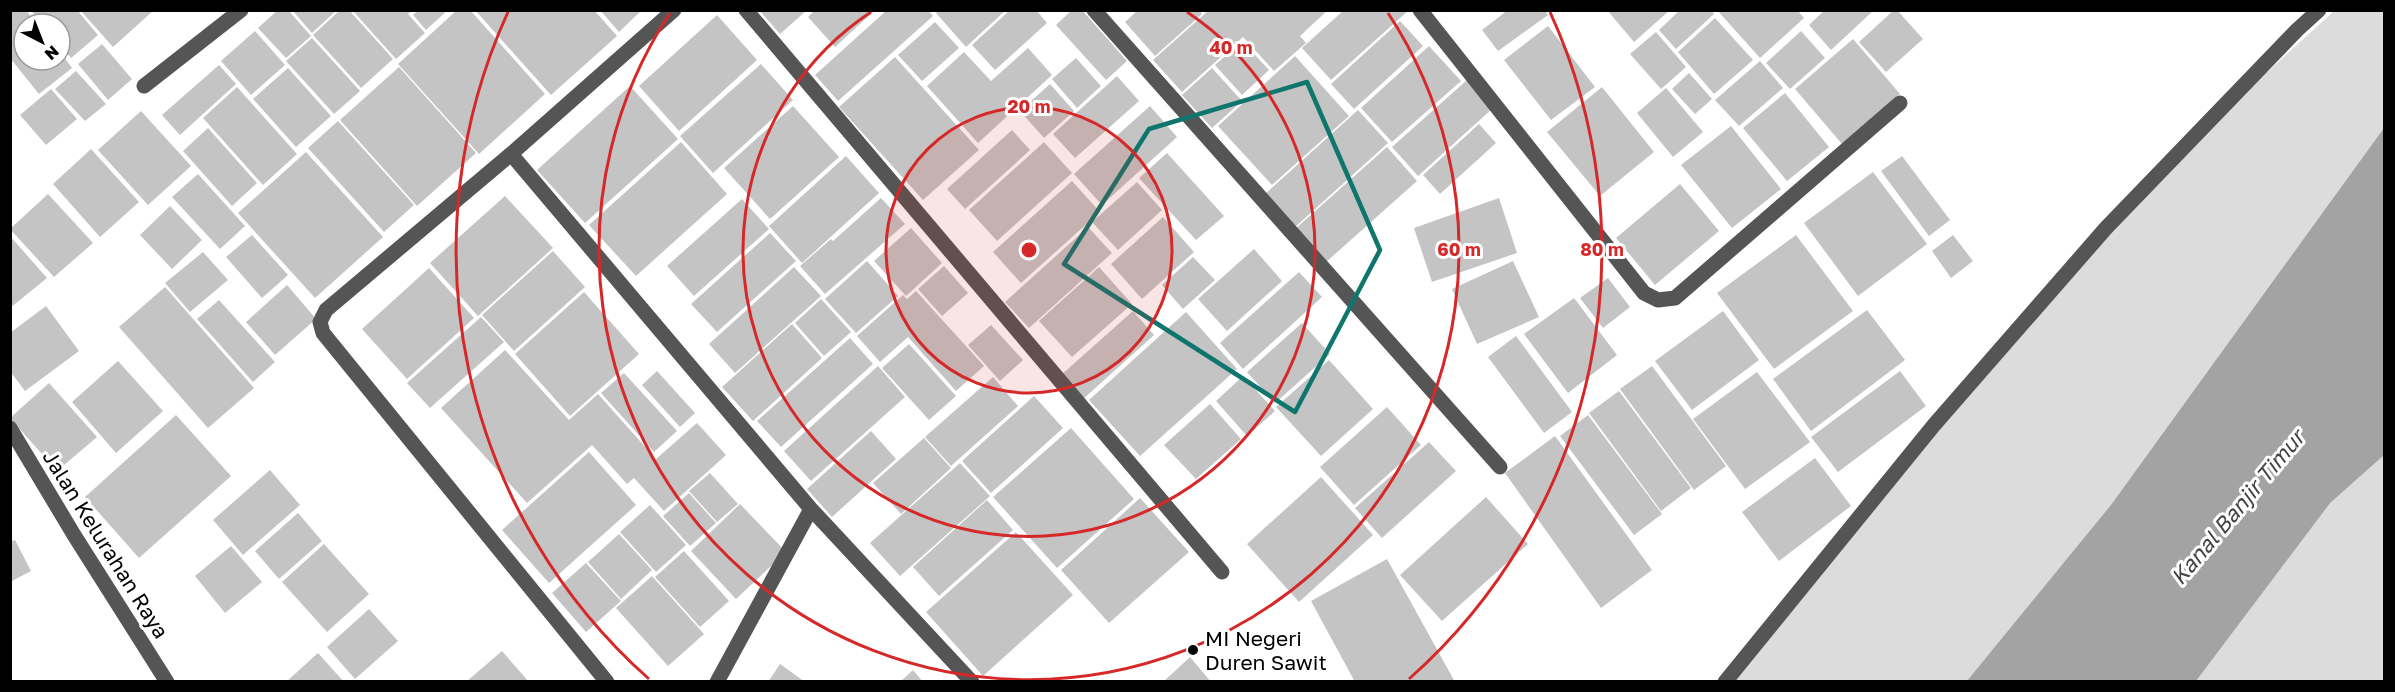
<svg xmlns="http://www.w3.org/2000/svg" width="2395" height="692" viewBox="0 0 2395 692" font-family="'Golos Text',sans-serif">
<rect width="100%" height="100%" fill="#fff"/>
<!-- green -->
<path fill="#dcdcdc" d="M 2334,11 L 2384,11 L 2384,681 L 1725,682 L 1934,425 L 2173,158 Z"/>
<!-- water -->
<path fill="#a3a3a3" d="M 2384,128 L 2384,455 L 2330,503 L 2196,681 L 1967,681 L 2111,505 Z"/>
<!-- building -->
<path fill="#c4c4c4" d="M 10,10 L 26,10 L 37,24 L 24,24 L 24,60 L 60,60 L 60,52 L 72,68 L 39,94 L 10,58 Z
M 31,10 L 77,10 L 98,35 L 71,58 L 60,45 L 60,24 L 42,24 Z
M 80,10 L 154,10 L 113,47 Z
M 278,10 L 288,10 L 311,36 L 286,58 L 258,28 Z
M 292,10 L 337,10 L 312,33 Z
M 340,10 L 349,10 L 393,59 L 361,88 L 313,35 Z
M 352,10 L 413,10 L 408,14 L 425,33 L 396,59 Z
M 418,10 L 448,10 L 426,30 L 413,15 Z
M 457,10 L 470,10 L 545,94 L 479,154 L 398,64 Z
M 475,10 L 594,10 L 617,36 L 551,95 Z
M 600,10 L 642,10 L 619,32 Z
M 759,10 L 807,10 L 780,34 Z
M 815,10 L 875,10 L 835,47 L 808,17 Z
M 887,10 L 928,10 L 933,16 L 838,101 L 815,75 Z
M 939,10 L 1006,10 L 966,47 L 936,13 Z
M 1010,10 L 1036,10 L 1047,23 L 995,70 L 972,45 Z
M 1072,10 L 1082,10 L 1127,61 L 1106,80 L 1056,25 Z
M 1138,10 L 1199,10 L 1202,14 L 1155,56 L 1125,22 Z
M 1209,10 L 1328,10 L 1300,36 L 1306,43 L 1274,71 L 1243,37 L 1182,92 L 1153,60 Z
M 1344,10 L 1409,10 L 1331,80 L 1302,48 Z
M 1508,10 L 1545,10 L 1548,15 L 1498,51 L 1482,30 Z
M 1607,10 L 1670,10 L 1634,42 Z
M 1680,10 L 1711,10 L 1714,14 L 1676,49 L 1659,30 Z
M 1717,10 L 1797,10 L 1804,18 L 1760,58 Z
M 1825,10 L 1874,10 L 1831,50 L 1809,25 Z
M 1894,10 L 1897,10 L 1923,39 L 1886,72 L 1859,42 Z
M 717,15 L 757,60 L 679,131 L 639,86 Z
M 1715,18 L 1753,60 L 1714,94 L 1678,52 Z
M 1400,21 L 1423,46 L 1354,109 L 1331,84 Z
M 935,22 L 959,48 L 922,81 L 898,55 Z
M 1548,26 L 1595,87 L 1551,120 L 1504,60 Z
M 255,31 L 285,65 L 251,95 L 221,61 Z
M 1801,31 L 1825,58 L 1790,89 L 1766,63 Z
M 1656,32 L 1686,67 L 1661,89 L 1630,54 Z
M 312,38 L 360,91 L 334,114 L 286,61 Z
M 1853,39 L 1900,94 L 1842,144 L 1795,89 Z
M 1242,41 L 1269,70 L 1242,95 L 1215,65 Z
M 102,44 L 132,79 L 108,100 L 78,64 Z
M 1429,46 L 1461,81 L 1392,142 L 1361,108 Z
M 1028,48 L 1052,75 L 978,143 L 927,86 L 964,52 L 991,81 Z
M 1295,56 L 1349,116 L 1272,185 L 1218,126 Z
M 895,57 L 979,150 L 923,200 L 839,107 Z
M 1076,58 L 1101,86 L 1077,108 L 1052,79 Z
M 1760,61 L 1783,88 L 1739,126 L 1715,100 Z
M 761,64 L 793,100 L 713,173 L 680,136 Z
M 219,65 L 236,84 L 180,135 L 162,115 Z
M 399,67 L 476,153 L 417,206 L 340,120 Z
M 288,68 L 331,116 L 296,147 L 253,99 Z
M 1212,68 L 1242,101 L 1212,128 L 1182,95 Z
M 76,71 L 106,104 L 85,121 L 55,89 Z
M 1689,73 L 1712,99 L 1695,114 L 1672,89 Z
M 1117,76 L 1139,101 L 1075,158 L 1053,134 Z
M 1467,80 L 1493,108 L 1418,176 L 1392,147 Z
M 1050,84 L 1074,111 L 1044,138 L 1020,111 Z
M 630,86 L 678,139 L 585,223 L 537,170 Z
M 237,87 L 297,154 L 263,185 L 203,118 Z
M 1602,87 L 1654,152 L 1600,196 L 1547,132 Z
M 1666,88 L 1703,132 L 1673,157 L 1637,113 Z
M 51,89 L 77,119 L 46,145 L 20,115 Z
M 1785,93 L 1829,147 L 1787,181 L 1743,128 Z
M 793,106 L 839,157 L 770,219 L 724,168 Z
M 1150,106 L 1177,137 L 1102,205 L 1074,174 Z
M 1358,110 L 1388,143 L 1294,228 L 1264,195 Z
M 141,111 L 191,166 L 148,205 L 98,150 Z
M 338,121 L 414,205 L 384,232 L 308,148 Z
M 1479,124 L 1496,143 L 1440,194 L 1423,175 Z
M 1731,126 L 1781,189 L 1732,228 L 1681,165 Z
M 208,128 L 257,183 L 232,206 L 183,151 Z
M 1012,130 L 1030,150 L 965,209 L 947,189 Z
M 681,142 L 727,194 L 636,276 L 589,225 Z
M 1044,142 L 1072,173 L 997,241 L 969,210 Z
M 1387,147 L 1417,181 L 1325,263 L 1295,229 Z
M 91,149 L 139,202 L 100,237 L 53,184 Z
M 306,152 L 383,237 L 315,298 L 238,213 Z
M 1167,153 L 1224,216 L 1196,240 L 1139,178 Z
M 846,156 L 879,193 L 802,263 L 769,226 Z
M 1902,156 L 1950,220 L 1929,236 L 1881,171 Z
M 1873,172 L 1927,244 L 1858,296 L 1804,223 Z
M 198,174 L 245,226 L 220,249 L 172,197 Z
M 1072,181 L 1100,212 L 1021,283 L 993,252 Z
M 1137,182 L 1162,210 L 1118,250 L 1092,222 Z
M 1680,184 L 1719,231 L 1655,285 L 1616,238 Z
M 48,194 L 93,243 L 54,277 L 10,229 Z
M 505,196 L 553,248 L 478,316 L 430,263 Z
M 881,198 L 905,224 L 825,294 L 800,266 L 831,239 L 833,241 Z
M 1499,198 L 1517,253 L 1432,282 L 1414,228 Z
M 742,199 L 769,229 L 694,296 L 667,266 Z
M 170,206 L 202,240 L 172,269 L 140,235 Z
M 1163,217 L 1194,252 L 1142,299 L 1111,264 Z
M 1088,227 L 1112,253 L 1029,328 L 1005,302 Z
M 911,228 L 942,263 L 906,296 L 874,261 Z
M 770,233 L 796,261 L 717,332 L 691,304 Z
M 252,235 L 288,275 L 262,298 L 226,257 Z
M 1796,235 L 1853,311 L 1774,369 L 1717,293 Z
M 1953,235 L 1973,261 L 1951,278 L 1932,251 Z
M 10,236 L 47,278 L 10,308 Z
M 1254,249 L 1282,281 L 1227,331 L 1198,299 Z
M 553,251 L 585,287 L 514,351 L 482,315 Z
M 203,252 L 228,280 L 190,312 L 165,283 Z
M 1193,257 L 1215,280 L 1183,309 L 1162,285 Z
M 867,261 L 898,296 L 856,333 L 825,299 Z
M 1513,261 L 1539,317 L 1477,344 L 1452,289 Z
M 944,266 L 968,293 L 942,316 L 918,289 Z
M 794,267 L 821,296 L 735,373 L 709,344 Z
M 1099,267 L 1132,304 L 1072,357 L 1039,321 Z
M 429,268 L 474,318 L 407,379 L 362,329 Z
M 1299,272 L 1322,297 L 1243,369 L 1220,343 Z
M 1608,278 L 1630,307 L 1603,328 L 1580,298 Z
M 287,285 L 316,319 L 275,355 L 246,322 Z
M 165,287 L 254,388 L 208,428 L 119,327 Z
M 916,291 L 984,366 L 956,391 L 908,337 L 880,362 L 857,336 L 903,295 L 907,299 Z
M 584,292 L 639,354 L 570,416 L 515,354 Z
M 1574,298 L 1617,355 L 1568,393 L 1524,334 Z
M 821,299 L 851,332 L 824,356 L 795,323 Z
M 219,300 L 275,362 L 253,382 L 197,319 Z
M 46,306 L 79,351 L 25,391 L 10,371 L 10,333 Z
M 1867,310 L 1905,360 L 1811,431 L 1773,379 Z
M 1133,311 L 1154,335 L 1082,400 L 1060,376 Z
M 1723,311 L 1759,360 L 1692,410 L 1655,361 Z
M 1186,312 L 1237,369 L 1140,456 L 1089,400 Z
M 481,317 L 504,342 L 430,408 L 407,383 Z
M 1302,323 L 1330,354 L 1275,403 L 1247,372 Z
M 792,324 L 822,358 L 753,421 L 722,387 Z
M 991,325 L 1023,360 L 1000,381 L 968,345 Z
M 1516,336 L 1572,412 L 1544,433 L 1488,357 Z
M 850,338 L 873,364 L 781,447 L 757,421 Z
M 909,344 L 956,396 L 929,420 L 882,368 Z
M 505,350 L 569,420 L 598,394 L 656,459 L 697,423 L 726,455 L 664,511 L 634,478 L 627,484 L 592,445 L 527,503 L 441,408 Z
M 1329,360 L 1373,409 L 1321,456 L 1276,407 Z
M 118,361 L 163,411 L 116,453 L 72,402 Z
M 878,366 L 905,397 L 811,481 L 784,451 Z
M 1652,366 L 1726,466 L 1694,490 L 1620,389 Z
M 657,371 L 695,413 L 680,427 L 642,385 Z
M 1900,371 L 1926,406 L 1838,472 L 1811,437 Z
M 1757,372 L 1810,442 L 1745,489 L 1693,419 Z
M 624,373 L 677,431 L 654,452 L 601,393 Z
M 1243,376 L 1275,411 L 1247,436 L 1216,401 Z
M 993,377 L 1018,406 L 951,466 L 925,437 Z
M 49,383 L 97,437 L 57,471 L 10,418 Z
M 1619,391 L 1691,488 L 1661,511 L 1589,413 Z
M 1034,396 L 1063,428 L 991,493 L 962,461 Z
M 1210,404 L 1241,439 L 1196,479 L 1164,445 Z
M 1387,407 L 1421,445 L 1354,505 L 1320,467 Z
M 176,415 L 231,476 L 139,558 L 85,497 Z
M 1588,415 L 1662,514 L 1634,535 L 1560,436 Z
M 1071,428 L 1134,499 L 1057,568 L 993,497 Z
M 871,431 L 896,459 L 832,517 L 807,489 Z
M 1555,436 L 1652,570 L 1601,608 L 1505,473 Z
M 924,438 L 951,468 L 901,514 L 873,483 Z
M 1429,442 L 1456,471 L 1382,538 L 1355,508 Z
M 589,452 L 636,505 L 549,583 L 502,530 Z
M 1815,458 L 1851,506 L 1779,561 L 1742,512 Z
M 960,463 L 990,496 L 900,576 L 870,543 Z
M 270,470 L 300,505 L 243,555 L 213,520 Z
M 710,473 L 738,504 L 717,522 L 689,491 Z
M 1321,477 L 1373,535 L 1299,602 L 1247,544 Z
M 689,493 L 716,523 L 690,546 L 663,516 Z
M 1486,497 L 1528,544 L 1442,621 L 1400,575 Z
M 1140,498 L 1189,552 L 1109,623 L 1061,570 Z
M 987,500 L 1013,530 L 939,596 L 913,567 Z
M 740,504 L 786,552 L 736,599 L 691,551 Z
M 650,505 L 686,545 L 656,572 L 620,532 Z
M 298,513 L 322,541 L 279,579 L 255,551 Z
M 1016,532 L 1073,595 L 983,676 L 926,612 Z
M 619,534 L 652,570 L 621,599 L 588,562 Z
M 15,540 L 31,571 L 10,582 L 10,542 Z
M 324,544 L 369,594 L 327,632 L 282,582 Z
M 231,546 L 262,582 L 225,613 L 195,576 Z
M 684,551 L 729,601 L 700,627 L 655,577 Z
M 1387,559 L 1455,682 L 1355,682 L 1311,601 Z
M 586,563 L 621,601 L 586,632 L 552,593 Z
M 652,576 L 704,634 L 668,666 L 616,608 Z
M 369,609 L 398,641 L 355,679 L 327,647 Z
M 502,651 L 529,682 L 466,682 Z
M 318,653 L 344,682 L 286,682 Z
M 1190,657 L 1211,682 L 1163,682 Z
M 780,664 L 805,682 L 768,682 Z
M 913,670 L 923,682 L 900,682 Z"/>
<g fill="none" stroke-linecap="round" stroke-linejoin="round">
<!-- minor -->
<path stroke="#555" stroke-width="15" d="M 746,10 L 1222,572
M 1094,10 L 1500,467
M 1420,10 L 1644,293 L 1658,300 L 1675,298 L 1900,103
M 144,86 L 241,10
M 511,154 L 811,509 L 972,682
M 10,428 L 74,535 L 167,682
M 607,682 L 323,333 L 320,322 L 326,310 L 511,154 L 674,10
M 717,682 L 811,509
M 1725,682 L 1934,425 L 2106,228 L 2297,30 L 2319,10"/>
</g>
<!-- marked area -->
<path fill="none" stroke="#0f766e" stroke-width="4.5" stroke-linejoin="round" d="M 1307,82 L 1380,250 L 1295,412 L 1064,264 L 1149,129 Z"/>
<!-- distance rings -->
<circle cx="1029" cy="250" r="143" fill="#d62828" fill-opacity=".12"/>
<g fill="none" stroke="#d62828" stroke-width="3">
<circle cx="1029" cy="250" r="143"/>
<path d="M1187 12A286 286 0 1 1 871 12"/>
<path d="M1388 13A430 430 0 1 1 670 13"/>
<path d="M649 679A573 573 0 0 1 508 12M1550 12A573 573 0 0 1 1409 679"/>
</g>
<!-- markers -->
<circle fill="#000" stroke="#fff" stroke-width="2" cx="1193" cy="650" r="6"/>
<g text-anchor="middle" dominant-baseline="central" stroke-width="6" stroke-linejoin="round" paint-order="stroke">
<!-- street labels -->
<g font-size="21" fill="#000" stroke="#fff">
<text transform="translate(106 544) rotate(58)">Jalan Kelurahan Raya</text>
</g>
<!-- poi labels -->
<g font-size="21" fill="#000" stroke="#fff" text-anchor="start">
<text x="1205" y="638">MI Negeri<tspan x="1205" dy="24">Duren Sawit</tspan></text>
</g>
<!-- water labels -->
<g font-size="22" font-style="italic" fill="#444" stroke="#fff">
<text transform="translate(2237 507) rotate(-50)">Kanal Banjir Timur</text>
</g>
</g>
<circle cx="1029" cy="250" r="9" fill="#d62828" stroke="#fff" stroke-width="3"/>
<g font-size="18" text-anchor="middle" font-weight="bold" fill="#d62828" stroke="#fff" stroke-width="6" stroke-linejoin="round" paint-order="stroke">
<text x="1231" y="54">40 m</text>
<text x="1029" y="113">20 m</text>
<text x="1459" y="256">60 m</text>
<text x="1602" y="256">80 m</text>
</g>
<!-- border -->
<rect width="2395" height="692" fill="none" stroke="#000000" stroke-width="24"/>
<!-- north arrow -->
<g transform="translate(42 42) rotate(138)"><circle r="28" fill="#ffffff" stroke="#999999" stroke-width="1.5"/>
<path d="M0-4.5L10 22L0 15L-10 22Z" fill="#000000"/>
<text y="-9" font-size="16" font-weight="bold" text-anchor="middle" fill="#000000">N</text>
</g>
</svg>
